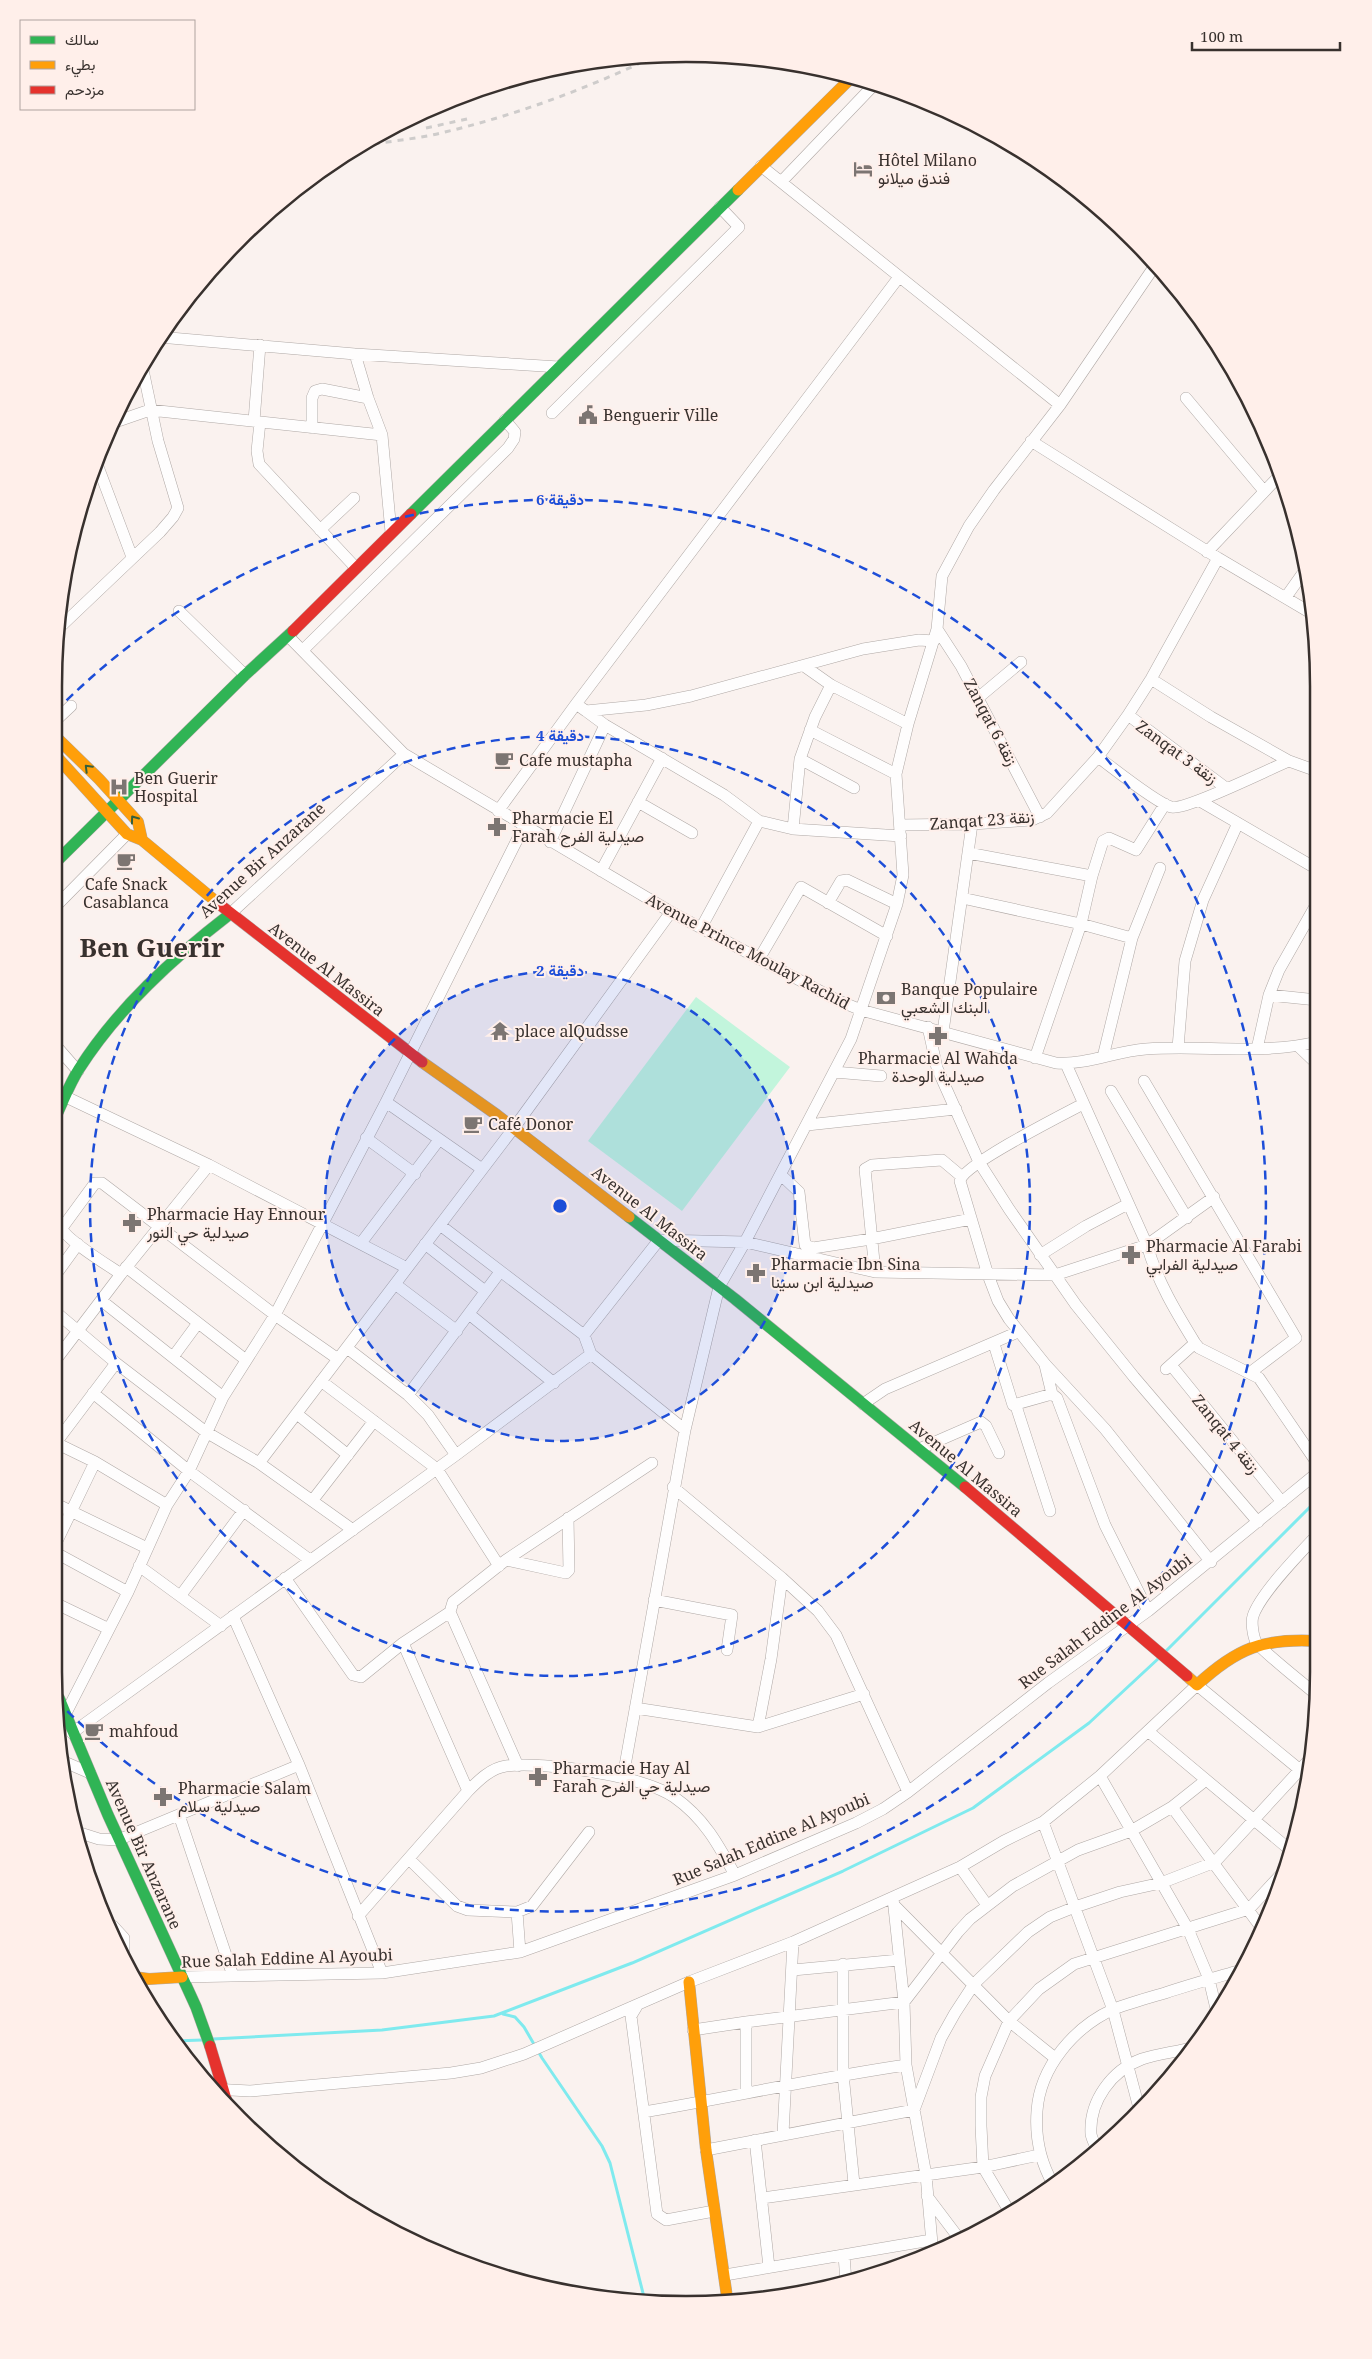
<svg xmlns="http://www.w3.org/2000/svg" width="1372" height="2359" viewBox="0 0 1372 2359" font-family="'Noto Serif',Vazirmatn,serif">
<rect width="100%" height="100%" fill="#faf2ef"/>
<!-- green -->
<path fill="#c2f5dc" d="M 696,997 L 790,1067 L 682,1211 L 588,1141 Z"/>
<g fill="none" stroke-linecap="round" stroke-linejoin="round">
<!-- stream -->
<path stroke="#7feaee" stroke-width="3" d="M 1165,1652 L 1317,1500
M 503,2014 L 515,2017 L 524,2027 L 542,2058 L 602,2146 L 610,2163 L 645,2301
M 213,2039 L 382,2030 L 494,2016 L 632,1963 L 843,1871 L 973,1808 L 1089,1723 L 1159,1658
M 174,2041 L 202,2040"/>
<!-- street casing -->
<g stroke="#afa8a5" stroke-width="12">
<path id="street" d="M 761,166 L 1060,405
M 781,182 L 870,89 L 868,84
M 159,337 L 355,354 L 559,367
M 355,354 L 368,398 L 382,435 L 391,532
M 1186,398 L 1264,491
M 552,413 L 739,227 L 720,207
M 118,421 L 150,410 L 382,435
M 254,421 L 260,345
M 260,422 L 257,451 L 259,464 L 356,568
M 312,428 L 312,398 L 315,391 L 322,389 L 368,398
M 1031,441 L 1218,558 L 1311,613
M 97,464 L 132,557
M 320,530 L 354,498
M 1207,552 L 1281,474
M 1286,597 L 1303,573
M 179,611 L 245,675
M 58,629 L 160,532 L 173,517 L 178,508 L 158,441 L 143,370
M 937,629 L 961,666 L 1040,817
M 288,636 L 404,754 L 671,912 L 837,1000 L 861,1010 L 1056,1063 C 1087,1065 1116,1051 1146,1049 C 1203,1045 1261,1055 1317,1042
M 303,650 L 508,448 L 514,439 L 515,432 L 505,420
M 804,666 L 831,685 L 908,724
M 1151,679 L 1211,717 L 1289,761
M 978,698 L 1021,662
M 576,704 L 586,711 L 646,705 L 691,696 L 863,649 L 919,640 L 934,641
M 586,711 L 605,725 L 724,795 L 759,821 L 793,829 L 901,836
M 1128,715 L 1226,788
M 55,721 L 71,706
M 810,730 L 896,774
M 1098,757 C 1113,768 1155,802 1171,807 C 1185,811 1269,769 1289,761 L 1317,771
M 800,759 L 854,788
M 1200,801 L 1317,869
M 638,802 L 692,833
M 498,811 L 576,704 L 899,277
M 900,825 L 972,824 L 1032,820 L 1047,813 L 1098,757 L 1128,715 L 1151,679 L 1218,558
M 793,829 L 800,759 L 815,717 L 831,685
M 550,842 L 605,725
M 968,853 L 1092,876
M 601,871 L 662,758
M 962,898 L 1081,924 L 1132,938
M 828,903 L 841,881 L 847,880 L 897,904
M 56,906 L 127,834
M 230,914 L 404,754
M 701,928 L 759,821
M 759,959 L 801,887 L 887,936
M 1269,995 L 1317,1000
M 928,1027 L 937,1068 L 979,1162 L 1009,1209 L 1076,1305 L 1134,1377 L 1258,1522
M 943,1032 L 972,824
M 1298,1046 L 1317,1064
M 57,1047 L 78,1071
M 1178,1048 L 1185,961 L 1203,900 L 1238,823
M 1257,1049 L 1269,995 L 1279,970 L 1317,903
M 1103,1057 L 1132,938 L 1160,868
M 1035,1058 L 1081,924 L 1092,876 L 1103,841 L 1109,838 L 1136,850 L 1165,804
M 1066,1064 L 1147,1245 C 1157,1281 1176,1312 1195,1343 L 1199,1348 L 1259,1378 L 1317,1463
M 834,1072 L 881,1076
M 1144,1081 L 1296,1338 L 1251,1372
M 1111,1091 L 1187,1218
M 66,1097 L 209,1165 L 407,1268
M 386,1102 L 482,1169
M 1083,1104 C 1064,1114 963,1165 960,1181 L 988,1275 L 998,1301 L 1009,1319 L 1045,1364 L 1105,1429 L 1211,1562
M 807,1125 L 956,1109
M 366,1138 L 415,1174
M 781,1175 L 799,1192 L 805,1245 L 813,1248 L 871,1239 L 971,1219
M 440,1225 L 584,1335 L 591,1354 L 685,1430
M 361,1243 L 439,1140
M 425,1244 L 485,1291
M 1040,1255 L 1086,1226 L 1128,1204
M 126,1267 L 246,1360
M 875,1272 L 865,1169 L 872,1165 L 942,1160 L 961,1176
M 57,1273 L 78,1244
M 121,1274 C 109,1266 65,1239 62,1228 L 95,1183 L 102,1183 L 275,1315 L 338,1359
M 395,1284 L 457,1331
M 102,1301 L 223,1397
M 58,1314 L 116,1363 L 206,1432 L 259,1463 L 353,1530
M 469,1314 L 554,1383
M 584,1335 L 659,1240 L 745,1242 L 875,1272 L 1055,1275 L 1147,1245 L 1214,1197
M 994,1344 L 1013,1405 L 1052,1394 L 1057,1398 L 1105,1525 L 1148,1611
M 347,1348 L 408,1395 L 428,1415 L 456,1455
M 58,1357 L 121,1274 L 209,1165
M 173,1357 L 198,1323
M 1045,1365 L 1052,1394
M 1171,1365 L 1282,1502
M 1166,1369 L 1195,1343
M 321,1381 L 437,1469 L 499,1566
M 93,1393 L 189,1471 L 310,1560
M 408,1395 L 500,1272
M 863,1404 L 885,1389 L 1018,1332
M 1016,1406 L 1050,1511
M 297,1414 L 348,1455
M 58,1440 L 116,1363
M 58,1444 L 95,1462 L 167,1505
M 919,1449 L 981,1422 L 986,1426 L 999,1453
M 259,1463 L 519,1121 L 671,912
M 673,1487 L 782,1578 L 818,1611 L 836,1635 L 908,1792
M 312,1501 L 374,1421
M 58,1505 L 147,1548
M 1317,1535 C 1300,1553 1260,1594 1253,1616 C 1251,1622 1253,1636 1256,1642 C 1261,1650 1306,1686 1317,1695
M 58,1539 L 95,1462
M 58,1554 L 128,1592
M 506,1560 L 566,1573 L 569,1570 L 568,1518
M 139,1566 L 221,1626
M 285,1578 L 353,1675 L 361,1677 L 403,1643 L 450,1612 L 453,1602 L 506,1560 L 652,1463
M 181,1595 L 244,1510
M 654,1600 L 732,1615 L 727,1650
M 59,1605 L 109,1629
M 450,1612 L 518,1766
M 233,1616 L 299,1765 L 382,1973
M 403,1643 L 468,1791
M 635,1708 L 758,1727 L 864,1694
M 65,1715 L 128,1592 L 167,1505 L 189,1471 L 223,1397 L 275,1315 L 386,1102 L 524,826
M 758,1727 L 771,1659 L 782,1578
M 1149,1732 L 1290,1850
M 72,1733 L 456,1455 L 591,1354
M 60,1760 L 90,1773
M 1100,1776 L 1188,1929 L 1209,1979 L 1217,2013
M 623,1777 L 685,1430 L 719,1287 L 745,1242 L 851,1039 L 897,904 L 903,875 L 896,774 L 908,724 L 937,629 L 942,576 L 969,526 L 994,490 L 1060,405 L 1154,267
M 1172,1807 L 1260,1926
M 179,1815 L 233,1976
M 1043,1822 L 1113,2010 L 1139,2108
M 77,1832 L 99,1839 L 118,1840 L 299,1765
M 409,1859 L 457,1906 L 468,1910 L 517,1912 L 532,1906 L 589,1832
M 960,1867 L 987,1905
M 893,1898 L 904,2002 L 906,2065 L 926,2175 L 933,2255
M 895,1906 L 1009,2021 L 1055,2058
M 517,1912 L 520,1952
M 358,1916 L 468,1791 C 479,1780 491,1768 506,1766 C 544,1761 643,1776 674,1797 C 704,1818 718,1844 735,1875
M 107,1923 L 113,1926 L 124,1938 L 124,1961
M 843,1964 L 843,2074 L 854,2184
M 793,1970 L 899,1960
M 182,1977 L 382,1973 L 520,1952 L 735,1875 L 856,1823 L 883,1809 L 908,1792 L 1048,1683 L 1148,1611 L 1317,1473
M 637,2006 L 631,2016 L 657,2214 L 666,2220 L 714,2211
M 693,2030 L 746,2022 L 904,2002 L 958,1932 L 970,1919 L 1013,1886 L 1078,1850 L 1131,1831 L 1172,1807 L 1206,1780
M 212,2089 L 250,2091 L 451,2073 L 481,2068 L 524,2054 L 689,1982 L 793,1942 L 960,1867 L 1004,1841 L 1043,1822 L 1100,1776 L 1197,1685 L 1305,1774
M 746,2093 L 746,2022
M 644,2112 C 731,2097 818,2078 906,2065
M 783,2134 L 793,1942
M 755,2140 L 769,2267
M 706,2150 L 914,2110 L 941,2038 L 955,2013 L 974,1984 L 1028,1932 L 1050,1917 L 1075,1907 L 1120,1892 L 1161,1883 L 1215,1862 L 1307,1762
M 1098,2152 C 1096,2146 1092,2140 1091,2134 C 1089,2101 1112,2070 1142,2059 C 1157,2054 1175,2052 1191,2048
M 1053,2184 C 1040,2161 1035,2137 1037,2111 C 1040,2067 1074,2027 1114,2009 C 1130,2003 1148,1998 1165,1993 C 1189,1985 1214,1978 1238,1971
M 927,2196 L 961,2241
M 762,2198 L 983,2167 L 1039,2155
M 1011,2214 L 983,2167 L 981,2126 L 981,2097 L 985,2076 L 1009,2021 L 1039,1989 L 1074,1964 L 1249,1909 L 1286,1869
M 844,2255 L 846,2282
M 725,2275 L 931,2240"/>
</g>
<!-- fast casing -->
<g stroke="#afa8a5" stroke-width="12">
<path id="fast" d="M 411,514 L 738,190
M 56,862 L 245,675 L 293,631
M 57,1114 C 64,1099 70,1083 79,1069 C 118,1008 173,958 230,914
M 629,1217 L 735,1299 L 965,1487
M 59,1698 L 108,1815 L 196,2007 L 210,2046"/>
</g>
<!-- slow casing -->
<g stroke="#afa8a5" stroke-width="12">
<path id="slow" d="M 738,190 L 851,78
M 55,736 L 99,779 L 138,822 L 142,840
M 56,756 L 127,834 L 142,840 L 219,904
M 422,1062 L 497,1115 L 629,1217
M 1187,1676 L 1197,1685 C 1237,1648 1263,1638 1317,1641
M 134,1977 L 149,1979 L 182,1977
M 689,1982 L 706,2150 L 728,2304"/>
</g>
<!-- jam casing -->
<g stroke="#afa8a5" stroke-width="12">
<path id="jam" d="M 293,631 L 411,514
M 219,904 L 422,1062
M 965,1487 L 1187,1676
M 210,2046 L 229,2109"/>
</g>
<!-- street -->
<use href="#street" stroke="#fefdfd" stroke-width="11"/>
<!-- fast -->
<use href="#fast" stroke="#30b455" stroke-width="11"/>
<!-- slow -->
<use href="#slow" stroke="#ff9f0a" stroke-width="11"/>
<!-- jam -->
<use href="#jam" stroke="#e5322d" stroke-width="11"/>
<!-- rail -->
<path stroke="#cecccb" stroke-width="3" stroke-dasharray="6 6" stroke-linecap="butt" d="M 426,128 L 467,119
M 362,146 C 389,141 418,139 445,132 C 516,115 586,89 653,57"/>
</g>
<!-- one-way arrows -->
<defs><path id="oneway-chevron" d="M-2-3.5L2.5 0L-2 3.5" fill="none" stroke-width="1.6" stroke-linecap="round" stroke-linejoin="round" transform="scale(1.25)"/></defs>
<g stroke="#355f3c">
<use href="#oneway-chevron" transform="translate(88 768) rotate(-135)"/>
<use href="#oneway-chevron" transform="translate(134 819) rotate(-126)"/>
</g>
<!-- distance rings -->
<circle cx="560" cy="1206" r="235" fill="#1d4ed8" fill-opacity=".12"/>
<g fill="none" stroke="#1d4ed8" stroke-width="2.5" stroke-dasharray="9 6">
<circle cx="560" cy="1206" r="235"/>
<circle cx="560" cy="1206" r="470"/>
<path d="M56 711A706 706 0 1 1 61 1705"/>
</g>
<!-- icons -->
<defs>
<g id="hotel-bare" transform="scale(1.5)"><path d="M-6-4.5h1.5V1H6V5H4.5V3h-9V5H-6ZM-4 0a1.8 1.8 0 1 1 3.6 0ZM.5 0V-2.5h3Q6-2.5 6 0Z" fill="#7c7572" stroke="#ffefea" stroke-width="2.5" paint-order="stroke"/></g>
<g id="civic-bare" transform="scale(1.5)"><path d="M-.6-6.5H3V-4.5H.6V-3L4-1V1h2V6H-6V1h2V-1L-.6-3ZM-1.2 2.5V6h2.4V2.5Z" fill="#7c7572" stroke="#ffefea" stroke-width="2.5" paint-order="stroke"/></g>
<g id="cafe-bare" transform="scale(1.5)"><path d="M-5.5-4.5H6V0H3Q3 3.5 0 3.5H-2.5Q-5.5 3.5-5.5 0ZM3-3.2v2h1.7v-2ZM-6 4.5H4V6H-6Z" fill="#7c7572" stroke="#ffefea" stroke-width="2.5" paint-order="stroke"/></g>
<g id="hospital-bare" transform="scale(1.5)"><path d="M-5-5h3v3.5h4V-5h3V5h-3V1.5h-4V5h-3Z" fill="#7c7572" stroke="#ffefea" stroke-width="2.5" paint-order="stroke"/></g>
<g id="pharmacy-bare" transform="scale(1.5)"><path d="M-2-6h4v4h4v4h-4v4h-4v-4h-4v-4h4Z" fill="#7c7572" stroke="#ffefea" stroke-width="2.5" paint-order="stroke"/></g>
<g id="bank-bare" transform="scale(1.5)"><path d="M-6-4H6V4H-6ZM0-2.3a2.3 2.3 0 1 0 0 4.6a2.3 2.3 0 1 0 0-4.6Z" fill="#7c7572" stroke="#ffefea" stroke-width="2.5" paint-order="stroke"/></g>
<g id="temple-bare" transform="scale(1.5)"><path d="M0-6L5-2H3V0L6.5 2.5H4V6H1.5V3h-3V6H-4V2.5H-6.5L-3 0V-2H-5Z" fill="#7c7572" stroke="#ffefea" stroke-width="2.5" paint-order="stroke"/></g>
</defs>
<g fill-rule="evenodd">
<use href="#hotel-bare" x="863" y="169"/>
<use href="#civic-bare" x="588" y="415"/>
<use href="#cafe-bare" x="504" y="760"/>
<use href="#hospital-bare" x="119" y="787"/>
<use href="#pharmacy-bare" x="497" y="827"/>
<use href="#cafe-bare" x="126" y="861"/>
<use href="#bank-bare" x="886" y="998"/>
<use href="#temple-bare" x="500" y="1031"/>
<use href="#pharmacy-bare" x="938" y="1036"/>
<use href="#cafe-bare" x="473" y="1124"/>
<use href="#pharmacy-bare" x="132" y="1223"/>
<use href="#pharmacy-bare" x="1131" y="1255"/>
<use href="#pharmacy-bare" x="756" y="1273"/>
<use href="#cafe-bare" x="94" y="1731"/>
<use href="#pharmacy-bare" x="538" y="1777"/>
<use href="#pharmacy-bare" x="163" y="1797"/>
</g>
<g text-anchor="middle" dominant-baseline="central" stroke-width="4" stroke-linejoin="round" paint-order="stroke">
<!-- poi labels -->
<g font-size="16" fill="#38312e" stroke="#ffefea" text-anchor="start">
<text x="878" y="160">Hôtel Milano<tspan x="878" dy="18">فندق ميلانو</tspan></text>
<text x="603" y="415">Benguerir Ville</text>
<text x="519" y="760">Cafe mustapha</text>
<text x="134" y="778">Ben Guerir<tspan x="134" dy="18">Hospital</tspan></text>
<text x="512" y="818">Pharmacie El<tspan x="512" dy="18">Farah صيدلية الفرح</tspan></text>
<text x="126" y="884" text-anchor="middle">Cafe Snack<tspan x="126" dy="18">Casablanca</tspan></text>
<text x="901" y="989">Banque Populaire<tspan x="901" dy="18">البنك الشعبي</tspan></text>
<text x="515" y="1031">place alQudsse</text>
<text x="938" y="1058" text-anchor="middle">Pharmacie Al Wahda<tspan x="938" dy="18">صيدلية الوحدة</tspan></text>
<text x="488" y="1124">Café Donor</text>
<text x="147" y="1214">Pharmacie Hay Ennour<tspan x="147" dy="18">صيدلية حي النور</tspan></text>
<text x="1146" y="1246">Pharmacie Al Farabi<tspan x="1146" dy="18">صيدلية الفرابي</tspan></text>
<text x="771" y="1264">Pharmacie Ibn Sina<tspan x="771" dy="18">صيدلية ابن سينا</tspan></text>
<text x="109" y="1731">mahfoud</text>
<text x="553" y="1768">Pharmacie Hay Al<tspan x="553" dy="18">Farah صيدلية حي الفرح</tspan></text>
<text x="178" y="1788">Pharmacie Salam<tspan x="178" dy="18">صيدلية سلام</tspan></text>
</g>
<!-- street labels -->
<g font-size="16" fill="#38312e" stroke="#ffefea">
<text transform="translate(991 722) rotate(62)">Zanqat 6 زنقة</text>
<text transform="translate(1177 752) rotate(36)">Zanqat 3 زنقة</text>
<text transform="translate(982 820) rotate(-4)">Zanqat 23 زنقة</text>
<text transform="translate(262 860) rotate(-42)">Avenue Bir Anzarane</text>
<text transform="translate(748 951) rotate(28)">Avenue Prince Moulay Rachid</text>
<text transform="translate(327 969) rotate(38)">Avenue Al Massira</text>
<text transform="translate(650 1213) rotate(38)">Avenue Al Massira</text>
<text transform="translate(1226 1434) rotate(51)">Zanqat 4 زنقة</text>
<text transform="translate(966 1468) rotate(40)">Avenue Al Massira</text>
<text transform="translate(1105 1621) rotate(-37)">Rue Salah Eddine Al Ayoubi</text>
<text transform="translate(771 1839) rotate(-23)">Rue Salah Eddine Al Ayoubi</text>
<text transform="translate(144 1854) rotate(66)">Avenue Bir Anzarane</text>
<text transform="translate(287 1958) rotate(-2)">Rue Salah Eddine Al Ayoubi</text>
</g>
<!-- town labels -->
<g font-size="26" font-weight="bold" fill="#38312e" stroke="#ffefea">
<text x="152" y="947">Ben Guerir</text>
</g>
</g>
<!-- crop -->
<path d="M0 0H1372V2359H0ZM686 62H686A624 624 0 0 1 1310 686V1672A624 624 0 0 1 686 2296H686A624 624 0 0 1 62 1672V686A624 624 0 0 1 686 62Z" fill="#ffefea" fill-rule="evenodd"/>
<path fill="none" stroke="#38312e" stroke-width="2.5" d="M686 62H686A624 624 0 0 1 1310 686V1672A624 624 0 0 1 686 2296H686A624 624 0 0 1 62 1672V686A624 624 0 0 1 686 62Z"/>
<circle cx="560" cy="1206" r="8" fill="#1d4ed8" stroke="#ffefea" stroke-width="2.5"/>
<g font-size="15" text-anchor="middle" font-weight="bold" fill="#1d4ed8" stroke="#ffefea" stroke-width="4" stroke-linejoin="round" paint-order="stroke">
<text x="560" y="505">6 دقيقة</text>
<text x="560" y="741">4 دقيقة</text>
<text x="560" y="976">2 دقيقة</text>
</g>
<!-- legend -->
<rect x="20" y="20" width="175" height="90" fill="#ffefea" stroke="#afa39f"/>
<rect x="30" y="36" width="25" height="8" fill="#30b455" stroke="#afa39f"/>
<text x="65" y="45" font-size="15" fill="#38312e">سالك</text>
<rect x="30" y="61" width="25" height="8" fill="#ff9f0a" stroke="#afa39f"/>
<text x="65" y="70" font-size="15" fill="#38312e">بطيء</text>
<rect x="30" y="86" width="25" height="8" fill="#e5322d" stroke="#afa39f"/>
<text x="65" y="95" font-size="15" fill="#38312e">مزدحم</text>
<!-- scale -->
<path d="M1192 42v8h148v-8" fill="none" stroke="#38312e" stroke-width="2.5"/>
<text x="1200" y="42" font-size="15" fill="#38312e" stroke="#ffefea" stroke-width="4" paint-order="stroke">100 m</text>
</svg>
